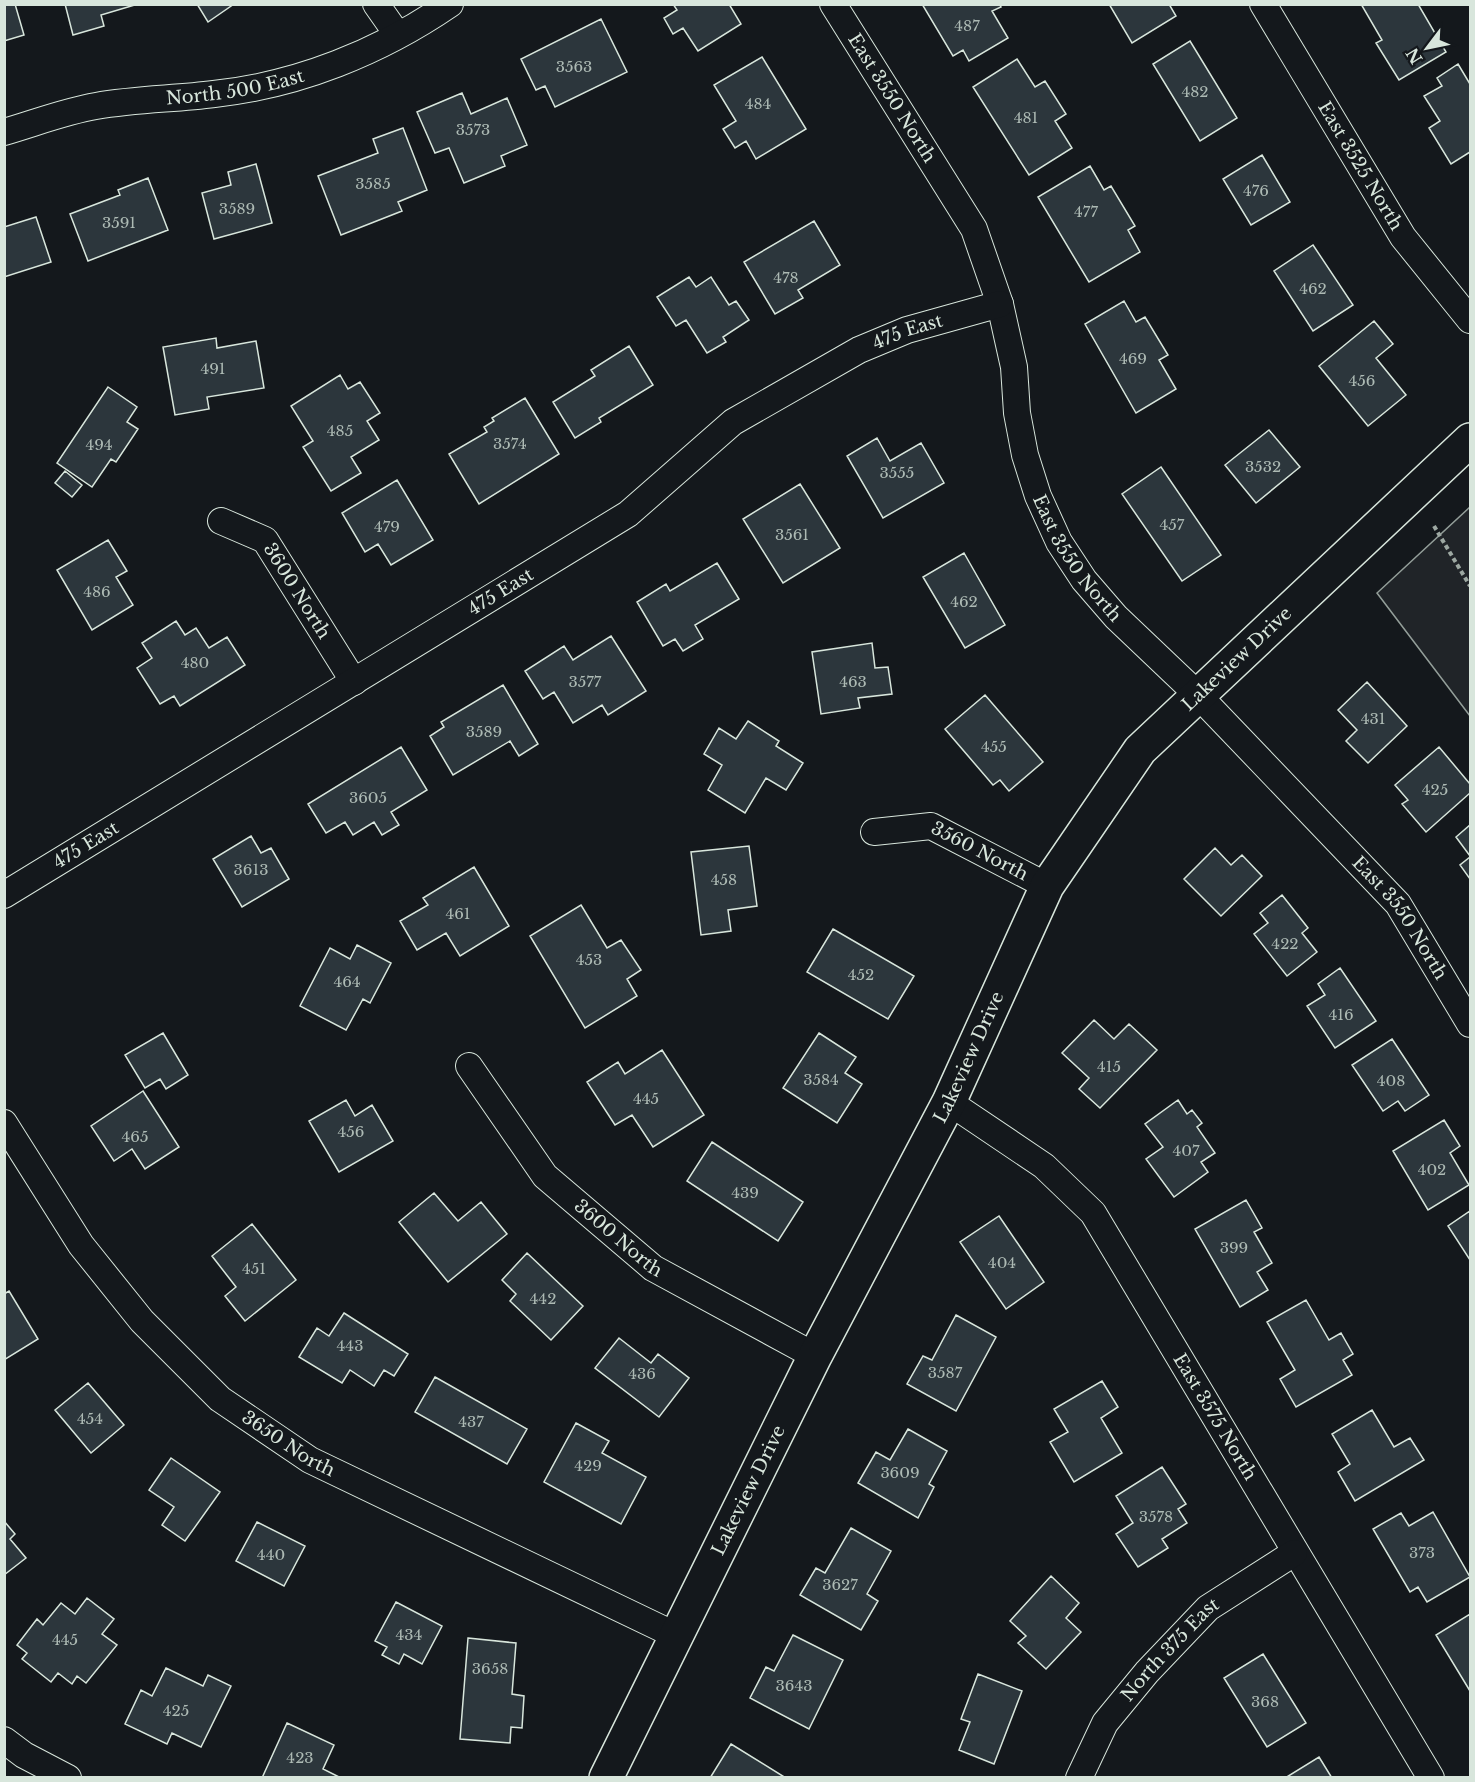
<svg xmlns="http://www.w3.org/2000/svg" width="1475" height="1782" viewBox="0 0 1475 1782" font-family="'Libre Baskerville',serif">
<rect width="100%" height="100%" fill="#14181c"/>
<!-- green -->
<path fill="#202428" stroke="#939e99" stroke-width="1.5" d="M 1470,507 L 1470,716 L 1377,593 Z"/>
<!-- building -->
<path fill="#2c363c" stroke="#d8e6dc" stroke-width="1.5" d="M 4,4 L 15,4 L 24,35 L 4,41 Z
M 65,4 L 138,4 L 101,15 L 104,26 L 73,35 Z
M 197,4 L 234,4 L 208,22 Z
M 673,4 L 729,4 L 741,24 L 698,51 L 683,28 L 673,34 L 664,18 L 677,10 Z
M 922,4 L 999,4 L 1001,7 L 992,11 L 1008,38 L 969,61 L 963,50 L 953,56 Z
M 1109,4 L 1169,4 L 1176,16 L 1132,43 Z
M 1361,4 L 1418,4 L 1446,52 L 1399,80 L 1376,43 L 1382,40 Z
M 601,19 L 627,72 L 555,107 L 545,86 L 536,90 L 521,59 Z
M 1190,41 L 1237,118 L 1200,141 L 1153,64 Z
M 762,57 L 806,129 L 756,159 L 746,141 L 735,148 L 723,129 L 736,121 L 714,85 Z
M 1017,59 L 1035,87 L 1045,81 L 1066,114 L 1055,121 L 1072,148 L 1029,175 L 973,87 Z
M 1458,64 L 1470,84 L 1470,152 L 1451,164 L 1429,128 L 1440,121 L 1424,96 L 1442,86 L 1437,78 Z
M 462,93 L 471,114 L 507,98 L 527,145 L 501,156 L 505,166 L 464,183 L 449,148 L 435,153 L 417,112 Z
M 403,128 L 427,190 L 398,202 L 402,211 L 341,235 L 318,176 L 378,153 L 373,139 Z
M 1262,155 L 1290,202 L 1251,225 L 1223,179 Z
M 256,164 L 272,223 L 214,239 L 202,193 L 231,185 L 228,172 Z
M 1090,166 L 1104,190 L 1111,186 L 1135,226 L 1128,230 L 1140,252 L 1089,282 L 1038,197 Z
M 148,178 L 168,230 L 88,261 L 70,214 L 120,195 L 118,190 Z
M 36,217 L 51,262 L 4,277 L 4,227 Z
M 814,221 L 840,265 L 798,290 L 803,298 L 775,314 L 744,262 Z
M 1313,245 L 1353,305 L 1313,331 L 1274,271 Z
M 689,277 L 696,287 L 711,277 L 729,305 L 736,301 L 749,320 L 723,337 L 726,342 L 707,353 L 686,320 L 676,326 L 657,297 Z
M 1124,301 L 1136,322 L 1145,317 L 1168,355 L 1159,360 L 1176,389 L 1136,413 L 1085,324 Z
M 1374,321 L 1393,344 L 1376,358 L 1406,395 L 1368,426 L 1319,366 Z
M 216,338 L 217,348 L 256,341 L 264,388 L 207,397 L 209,409 L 175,415 L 163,347 Z
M 629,346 L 653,385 L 599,418 L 601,422 L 575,438 L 553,402 L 595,376 L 591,370 Z
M 340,375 L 348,389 L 360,382 L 380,413 L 367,421 L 379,440 L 351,457 L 361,473 L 331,491 L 303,447 L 313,441 L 291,406 Z
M 108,387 L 137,407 L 127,422 L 138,429 L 116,462 L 111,459 L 92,487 L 57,463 Z
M 525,398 L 559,454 L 479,504 L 449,454 L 487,432 L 484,427 L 494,421 L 492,418 Z
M 1269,430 L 1300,467 L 1256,503 L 1225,465 Z
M 877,438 L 890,461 L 921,443 L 944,483 L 883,518 L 847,456 Z
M 1161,467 L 1221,555 L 1182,581 L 1122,494 Z
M 65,471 L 82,485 L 72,497 L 55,483 Z
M 397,480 L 433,540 L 391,565 L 378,544 L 365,552 L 342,513 Z
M 800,484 L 840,548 L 783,583 L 743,519 Z
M 108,540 L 127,571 L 116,577 L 133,605 L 92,630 L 57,570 Z
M 964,553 L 1005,625 L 965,648 L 923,577 Z
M 717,563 L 739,599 L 695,625 L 703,639 L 683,651 L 675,639 L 663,646 L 637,602 L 666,584 L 670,591 Z
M 176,621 L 185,635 L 196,628 L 209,648 L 227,637 L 245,665 L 180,706 L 174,696 L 160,704 L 137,668 L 152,658 L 142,643 Z
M 611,636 L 646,691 L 608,715 L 602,705 L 573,723 L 554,692 L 543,699 L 525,671 L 564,646 L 573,660 Z
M 872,643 L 875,668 L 888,667 L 892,694 L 858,698 L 860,708 L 821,714 L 812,652 Z
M 1367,682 L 1407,726 L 1368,763 L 1346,741 L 1357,730 L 1338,710 Z
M 503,685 L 538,744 L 519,756 L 510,741 L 453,775 L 430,736 L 444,727 L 441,722 Z
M 985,695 L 1043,762 L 1009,791 L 1000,780 L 993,785 L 945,729 Z
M 748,721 L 779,741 L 776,746 L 803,763 L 786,790 L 766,778 L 745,813 L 708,790 L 722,765 L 704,754 L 719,728 L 736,739 Z
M 401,747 L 427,790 L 391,812 L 399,825 L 382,835 L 374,822 L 353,835 L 345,822 L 326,833 L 308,804 Z
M 1439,747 L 1470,784 L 1470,793 L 1426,832 L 1402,804 L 1408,800 L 1395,785 Z
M 1470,825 L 1470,856 L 1456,837 Z
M 251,836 L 261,853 L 271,848 L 289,879 L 242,907 L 213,859 Z
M 749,846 L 757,906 L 728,910 L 731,931 L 701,935 L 691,852 Z
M 1215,848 L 1231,865 L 1242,855 L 1262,876 L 1221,916 L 1184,879 Z
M 1470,857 L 1470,879 L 1460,865 Z
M 474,867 L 509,926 L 460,956 L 446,933 L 417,950 L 400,921 L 428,905 L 423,898 Z
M 1282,895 L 1308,928 L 1302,933 L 1317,952 L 1287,976 L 1254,934 L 1268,923 L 1260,913 Z
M 581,905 L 607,948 L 621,940 L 641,970 L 627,979 L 637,996 L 585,1028 L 530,936 Z
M 833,929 L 914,976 L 888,1019 L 807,972 Z
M 357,945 L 391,963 L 370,1003 L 363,999 L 346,1030 L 300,1006 L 330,948 L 350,959 Z
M 1340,968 L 1376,1021 L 1335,1048 L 1307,1006 L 1325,995 L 1318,984 Z
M 1094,1020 L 1114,1039 L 1129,1024 L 1157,1050 L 1100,1108 L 1079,1089 L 1089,1078 L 1062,1053 Z
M 163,1033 L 188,1075 L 166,1089 L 160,1079 L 145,1088 L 125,1055 Z
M 819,1033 L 856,1057 L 845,1073 L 862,1084 L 837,1123 L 783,1088 Z
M 1392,1039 L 1429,1095 L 1405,1111 L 1398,1101 L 1383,1111 L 1352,1065 Z
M 662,1050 L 704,1115 L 653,1147 L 632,1115 L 615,1125 L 587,1082 L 618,1062 L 625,1074 Z
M 143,1091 L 179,1147 L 145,1169 L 132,1149 L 114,1161 L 91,1126 Z
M 346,1100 L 355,1116 L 372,1105 L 393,1141 L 339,1172 L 309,1121 Z
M 1178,1100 L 1187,1114 L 1192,1110 L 1202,1123 L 1197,1127 L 1215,1153 L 1201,1162 L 1208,1172 L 1174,1197 L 1146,1159 L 1163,1147 L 1145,1124 Z
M 1444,1120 L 1460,1146 L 1450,1153 L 1469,1185 L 1428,1210 L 1393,1151 Z
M 712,1142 L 803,1202 L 778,1241 L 687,1181 Z
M 434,1193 L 458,1221 L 481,1202 L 507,1234 L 448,1282 L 399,1222 Z
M 1246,1200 L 1262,1228 L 1254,1232 L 1272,1263 L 1257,1272 L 1268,1290 L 1240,1307 L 1195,1229 Z
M 1470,1211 L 1470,1260 L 1448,1226 Z
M 999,1216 L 1044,1282 L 1006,1309 L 960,1242 Z
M 252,1224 L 296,1280 L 245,1321 L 225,1296 L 236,1287 L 212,1256 Z
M 527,1253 L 583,1306 L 551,1340 L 510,1301 L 516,1294 L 502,1280 Z
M 9,1291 L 38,1339 L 4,1360 L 4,1294 Z
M 1306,1300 L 1329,1340 L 1341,1333 L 1353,1354 L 1343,1360 L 1352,1375 L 1296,1407 L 1280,1379 L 1295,1370 L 1267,1322 Z
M 344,1313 L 408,1354 L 394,1376 L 384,1370 L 374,1386 L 350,1370 L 342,1383 L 299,1357 L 317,1328 L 329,1336 Z
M 956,1315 L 996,1337 L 956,1411 L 907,1384 L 923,1356 L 932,1360 Z
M 619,1338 L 651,1363 L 658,1354 L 689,1378 L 659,1417 L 595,1368 Z
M 435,1377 L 527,1429 L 507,1464 L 415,1412 Z
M 1102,1381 L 1118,1407 L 1101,1418 L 1122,1453 L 1074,1482 L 1050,1442 L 1068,1432 L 1054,1409 Z
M 88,1383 L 124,1425 L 91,1453 L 55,1410 Z
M 1372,1410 L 1394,1447 L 1410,1438 L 1424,1460 L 1355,1501 L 1338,1472 L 1350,1464 L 1332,1434 Z
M 576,1423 L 609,1441 L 602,1453 L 646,1477 L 621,1524 L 544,1482 Z
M 908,1429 L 947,1451 L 929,1484 L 934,1487 L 918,1518 L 858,1483 L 876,1452 L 890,1460 Z
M 171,1458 L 220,1492 L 185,1541 L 162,1525 L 174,1507 L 149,1490 Z
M 1162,1467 L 1186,1504 L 1178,1509 L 1187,1523 L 1162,1539 L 1168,1548 L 1138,1567 L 1116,1534 L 1133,1523 L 1116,1496 Z
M 1433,1512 L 1470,1577 L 1427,1602 L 1418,1587 L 1410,1592 L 1373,1529 L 1401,1513 L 1409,1526 Z
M 4,1521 L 15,1534 L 10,1539 L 26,1558 L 4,1575 Z
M 257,1522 L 305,1546 L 284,1586 L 236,1561 Z
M 851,1528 L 891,1551 L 867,1594 L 878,1601 L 861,1630 L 800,1595 L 816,1568 L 825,1573 Z
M 1051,1576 L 1079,1603 L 1066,1618 L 1081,1632 L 1046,1669 L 1018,1643 L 1026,1636 L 1010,1621 Z
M 87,1598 L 114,1619 L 102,1634 L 117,1645 L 86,1683 L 77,1676 L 72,1684 L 58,1673 L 51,1682 L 22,1659 L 27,1653 L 17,1645 L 37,1619 L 43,1625 L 61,1603 L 75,1614 Z
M 396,1602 L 442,1626 L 422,1664 L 404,1654 L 399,1664 L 382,1655 L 387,1647 L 375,1641 Z
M 1470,1614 L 1470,1691 L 1436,1635 Z
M 793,1635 L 843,1660 L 809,1729 L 750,1698 L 766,1667 L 774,1671 Z
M 468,1638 L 516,1643 L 512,1694 L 524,1696 L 522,1728 L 511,1727 L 510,1743 L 460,1739 Z
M 1263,1654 L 1306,1723 L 1267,1747 L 1224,1678 Z
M 166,1668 L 203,1686 L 208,1675 L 231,1686 L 201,1747 L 172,1733 L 167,1744 L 125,1724 L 141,1690 L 152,1696 Z
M 978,1674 L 1022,1691 L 994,1764 L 959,1750 L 970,1722 L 961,1719 Z
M 287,1723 L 334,1745 L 323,1769 L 341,1778 L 262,1778 Z
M 731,1744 L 786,1778 L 710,1778 Z
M 1319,1757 L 1332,1778 L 1285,1778 Z"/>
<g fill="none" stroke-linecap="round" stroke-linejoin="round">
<!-- street casing -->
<g stroke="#d8e6dc" stroke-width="28">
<g id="street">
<path d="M 376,4 L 397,34"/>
<path id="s1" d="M 833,4 L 974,229 L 1000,304 L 1014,367 L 1017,413 L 1025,455 L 1038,496 L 1059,542 L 1084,580 L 1116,617 L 1197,694 L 1398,904 L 1470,1024"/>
<path id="s2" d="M 1263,4 L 1403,237 L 1470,320"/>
<path id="s3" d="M 4,132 C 35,123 66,111 96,106 C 136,99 175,99 214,94 C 298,85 380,52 450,4"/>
<path id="s4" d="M 221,521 L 265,540 L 354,682"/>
<path id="s5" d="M 874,832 L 931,826 L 1047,886"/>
<path id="s6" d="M 4,895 L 628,514 L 733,422 L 859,350 L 907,330 L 1000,304"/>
<path id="s7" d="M 469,1066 L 545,1176 L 653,1268 L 815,1356"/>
<path id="s8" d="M 949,1102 L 1044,1166 L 1093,1213 L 1431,1778"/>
<path id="s9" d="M 4,1123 L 81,1245 L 142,1321 L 220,1399 L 310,1460 L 677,1636"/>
<path d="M 4,1740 L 24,1755 L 68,1778"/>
<path id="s10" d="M 1079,1778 L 1105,1723 L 1147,1672 L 1208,1608 L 1294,1553"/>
</g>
</g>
<!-- secondary casing -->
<g stroke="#d8e6dc" stroke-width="36">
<g id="secondary">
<path id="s11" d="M 606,1778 L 815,1356 L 949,1102 L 1047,886 L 1140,750 L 1470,440"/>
</g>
</g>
<!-- path -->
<path stroke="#9da8a2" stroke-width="4" stroke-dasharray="4.5 3" stroke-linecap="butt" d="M 1434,526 L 1470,586"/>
<!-- street -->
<use href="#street" stroke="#14181c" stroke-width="26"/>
<!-- secondary -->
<use href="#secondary" stroke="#14181c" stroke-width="33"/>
</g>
<g text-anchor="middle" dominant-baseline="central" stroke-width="4.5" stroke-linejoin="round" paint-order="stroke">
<!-- number labels -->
<g font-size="15" fill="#adbab4">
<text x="967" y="25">487</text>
<text x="574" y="66">3563</text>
<text x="1195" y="91">482</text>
<text x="758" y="103">484</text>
<text x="1026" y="117">481</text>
<text x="473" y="129">3573</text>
<text x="373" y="183">3585</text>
<text x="1256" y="190">476</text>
<text x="237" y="208">3589</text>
<text x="1086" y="211">477</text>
<text x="119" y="222">3591</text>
<text x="786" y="277">478</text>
<text x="1313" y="288">462</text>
<text x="1133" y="358">469</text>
<text x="213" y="368">491</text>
<text x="1362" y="380">456</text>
<text x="340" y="430">485</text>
<text x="510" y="443">3574</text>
<text x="99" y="444">494</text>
<text x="1263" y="466">3532</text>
<text x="897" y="472">3555</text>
<text x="1172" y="524">457</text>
<text x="387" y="526">479</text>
<text x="792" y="534">3561</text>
<text x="97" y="591">486</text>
<text x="964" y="601">462</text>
<text x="195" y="662">480</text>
<text x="585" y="681">3577</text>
<text x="853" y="681">463</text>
<text x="1373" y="718">431</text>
<text x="484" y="731">3589</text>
<text x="994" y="746">455</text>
<text x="1435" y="789">425</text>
<text x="368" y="797">3605</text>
<text x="251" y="869">3613</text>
<text x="724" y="879">458</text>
<text x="458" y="913">461</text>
<text x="1285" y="943">422</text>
<text x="589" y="959">453</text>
<text x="861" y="974">452</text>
<text x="347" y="981">464</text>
<text x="1341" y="1014">416</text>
<text x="1109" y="1066">415</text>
<text x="821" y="1079">3584</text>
<text x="1391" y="1080">408</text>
<text x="646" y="1098">445</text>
<text x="351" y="1131">456</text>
<text x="135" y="1136">465</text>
<text x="1186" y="1150">407</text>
<text x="1432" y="1169">402</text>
<text x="745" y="1192">439</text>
<text x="1234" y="1247">399</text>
<text x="1002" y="1262">404</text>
<text x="254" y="1268">451</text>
<text x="543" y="1298">442</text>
<text x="350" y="1345">443</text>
<text x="945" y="1372">3587</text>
<text x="642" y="1373">436</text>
<text x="90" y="1418">454</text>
<text x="471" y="1421">437</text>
<text x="588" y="1465">429</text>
<text x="900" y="1472">3609</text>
<text x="1156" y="1516">3578</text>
<text x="1422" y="1552">373</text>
<text x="271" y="1554">440</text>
<text x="840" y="1584">3627</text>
<text x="409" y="1634">434</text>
<text x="65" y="1639">445</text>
<text x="490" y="1668">3658</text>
<text x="794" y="1685">3643</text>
<text x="1265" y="1701">368</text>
<text x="176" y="1710">425</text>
<text x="300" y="1757">423</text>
</g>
<!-- street labels -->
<g font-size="18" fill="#d8e6dc" stroke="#14181c">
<text stroke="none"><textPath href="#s3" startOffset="236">North 500 East</textPath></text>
<text stroke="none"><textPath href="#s1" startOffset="111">East 3550 North</textPath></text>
<text stroke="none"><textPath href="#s2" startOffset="189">East 3525 North</textPath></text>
<text stroke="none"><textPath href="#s6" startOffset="1068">475 East</textPath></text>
<text stroke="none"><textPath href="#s1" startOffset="615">East 3550 North</textPath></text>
<text stroke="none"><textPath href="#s4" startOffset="108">3600 North</textPath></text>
<text stroke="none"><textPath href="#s6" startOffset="582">475 East</textPath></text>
<text stroke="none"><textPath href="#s11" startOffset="1293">Lakeview Drive</textPath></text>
<text stroke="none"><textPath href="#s6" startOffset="96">475 East</textPath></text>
<text stroke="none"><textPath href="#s5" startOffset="112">3560 North</textPath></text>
<text stroke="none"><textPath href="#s1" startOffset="1101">East 3550 North</textPath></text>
<text stroke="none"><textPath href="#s11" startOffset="807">Lakeview Drive</textPath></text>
<text stroke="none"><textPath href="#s7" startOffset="230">3600 North</textPath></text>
<text stroke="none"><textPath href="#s8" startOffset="420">East 3575 North</textPath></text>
<text stroke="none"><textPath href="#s9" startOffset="434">3650 North</textPath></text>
<text stroke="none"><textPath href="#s11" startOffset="321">Lakeview Drive</textPath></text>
<text stroke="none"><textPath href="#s10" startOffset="159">North 375 East</textPath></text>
</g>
</g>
<!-- border -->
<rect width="1475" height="1782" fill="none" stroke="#d8e6dc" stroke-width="12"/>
<!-- north arrow -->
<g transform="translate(1427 48) rotate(238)" stroke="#14181c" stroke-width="4.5" paint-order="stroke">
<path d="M0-4.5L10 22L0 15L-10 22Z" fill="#d8e6dc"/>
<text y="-9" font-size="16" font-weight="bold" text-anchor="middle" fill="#d8e6dc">N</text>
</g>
</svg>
